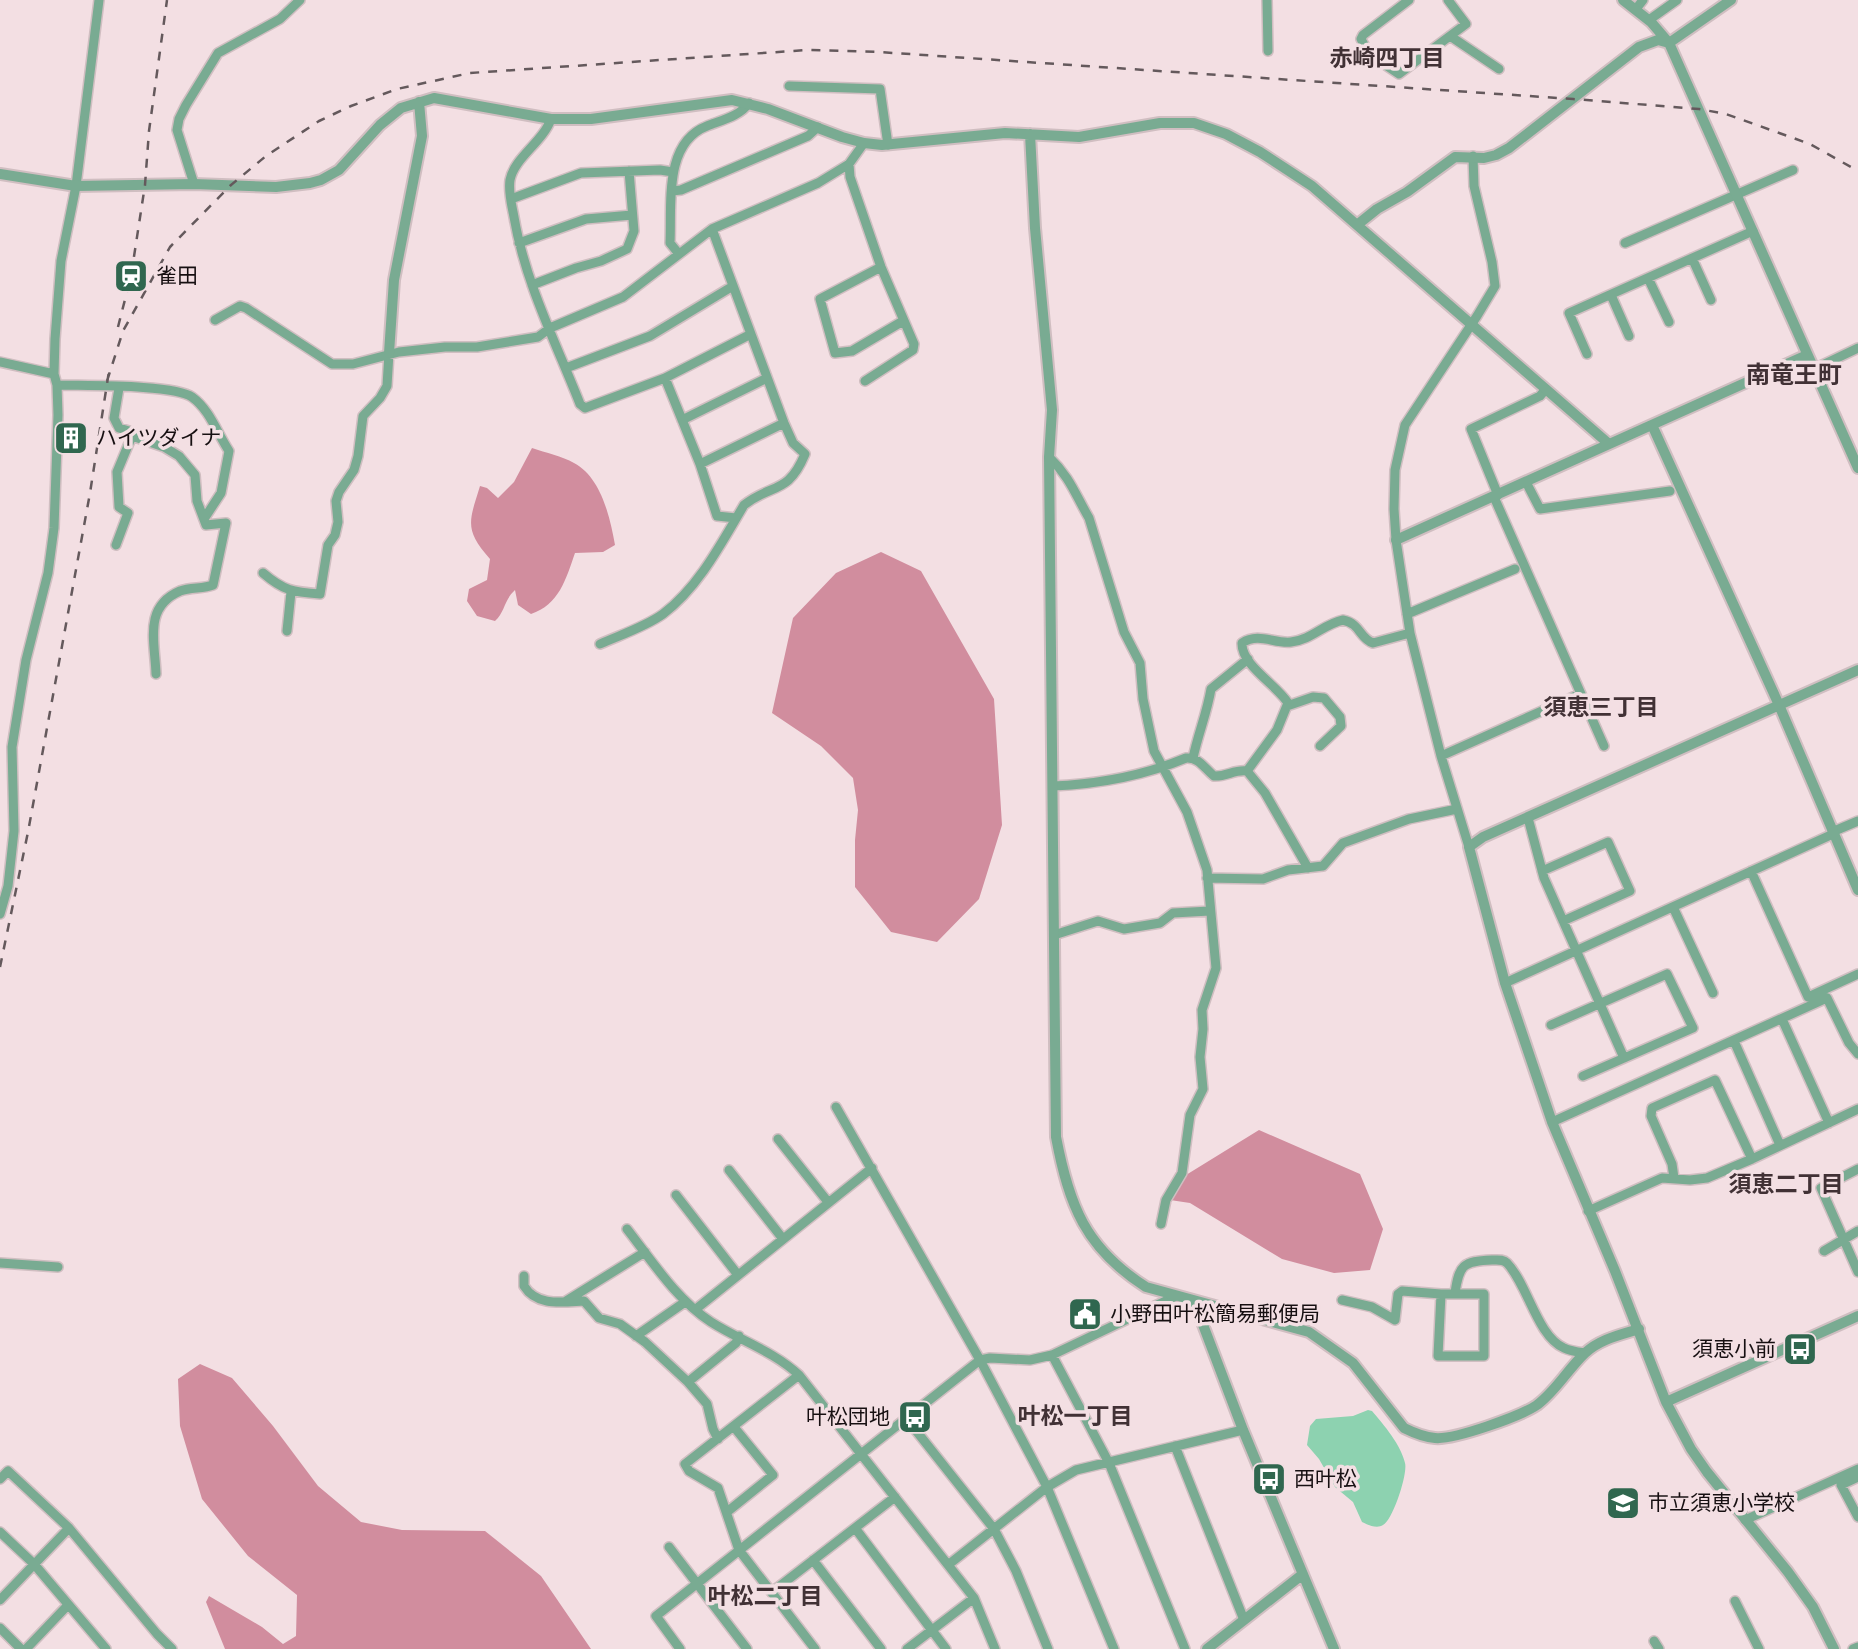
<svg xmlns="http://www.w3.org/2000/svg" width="1858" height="1649" viewBox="0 0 1858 1649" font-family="'Nunito Sans','Noto Sans JP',sans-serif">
<rect width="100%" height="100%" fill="#f3dfe3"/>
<!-- forest -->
<path fill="#d18d9e" d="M 532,448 C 546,453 562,456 574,463 C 601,477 610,517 615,545 L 603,552 L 575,553 C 566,579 559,605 531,614 L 518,605 L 515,590 C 504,600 505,612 495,621 L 477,616 L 467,601 L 469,589 L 487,580 L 490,559 C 464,529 469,522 480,486 L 487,488 L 498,498 L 514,482 Z
M 881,552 L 921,571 L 994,699 L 1002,825 L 979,899 L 937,942 L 891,932 L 855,887 L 855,840 L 858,810 L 853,778 L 821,746 L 772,713 L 793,618 L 836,573 Z
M 1259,1130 L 1360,1174 L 1383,1229 L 1370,1270 L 1334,1273 L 1282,1259 L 1190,1203 L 1170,1200 L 1186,1175 Z
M 200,1364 L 232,1378 L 273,1426 L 318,1486 L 361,1522 L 402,1530 L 485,1531 L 541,1576 L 591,1649 L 225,1649 L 206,1602 L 209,1596 L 262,1627 L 283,1644 L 296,1636 L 297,1595 L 248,1556 L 202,1499 L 180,1426 L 178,1379 Z"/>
<!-- water -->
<path fill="#8dd2b0" d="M 1368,1410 L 1372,1411 C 1384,1425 1401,1445 1405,1463 C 1408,1473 1393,1520 1383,1525 C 1377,1529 1368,1525 1362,1522 L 1353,1502 L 1335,1487 L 1319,1459 L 1307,1445 L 1310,1426 L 1316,1419 L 1353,1416 Z"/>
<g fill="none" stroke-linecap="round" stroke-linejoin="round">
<!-- minor casing -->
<g stroke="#d0bec1" stroke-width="12">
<path id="minor" d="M 1267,0 L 1268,51
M 1409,0 L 1363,35 L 1361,39 L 1369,54 L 1399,74 L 1466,24 L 1448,0
M 1636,9 L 1643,0
M 1649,20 L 1677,0
M 1450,36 L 1499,69
M 789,86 L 880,89 L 888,145
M 551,119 C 543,142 514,158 510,180 C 508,192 512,206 514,217 C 525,282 556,343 580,404 L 585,408 L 665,378 L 751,334
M 849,164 L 850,177 L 881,267 L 914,344 L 913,350 L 865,381
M 194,184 L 177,130 L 179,119 L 186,105 L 218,53 L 280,19 L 300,0
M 672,191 L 681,190 L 808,136 L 818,127
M 511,199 L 581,173 L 660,170 L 673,172
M 519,243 L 586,219 L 632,215
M 1625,243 L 1793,170
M 679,254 L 670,243 C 672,205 663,143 707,126 C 722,120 740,116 749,103
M 1692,258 L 1711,300
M 881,267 L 820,299 L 835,353 L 852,351 L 903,321
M 1648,278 L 1669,322
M 532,285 L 576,268 L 601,261 L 627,249 L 634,231 L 629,171
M 1611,295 L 1629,336
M 215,320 L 240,306 L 246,308 L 332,364 L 353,364 L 399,352 L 445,347 L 477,347 L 538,337 L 550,328 L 623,297 L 712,229 L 818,183 L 849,164 L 864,143
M 1587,354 L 1569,313 L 1753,231
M 0,362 L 54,374
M 566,368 L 650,336 L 733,286
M 1814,369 L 1858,348
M 665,378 L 700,464 L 717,516 L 736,518
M 57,385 C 83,386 174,384 192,397 C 210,410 217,433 229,451 L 221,493 L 204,519
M 682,420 L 767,378
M 132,436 L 164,447 L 179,456 L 195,475 L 197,501 L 206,525 L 226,523 L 213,585 C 203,589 191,587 180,591 C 143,607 155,642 156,674
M 1049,457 C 1070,477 1075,494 1089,518 L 1124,632 L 1140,663 L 1143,699 L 1154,751 L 1187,812 L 1207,870 L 1216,968 L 1202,1010 L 1203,1029 L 1200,1057 L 1203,1089 L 1190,1115 L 1182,1173 L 1166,1200 L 1161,1224
M 700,464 L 784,423
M 1526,482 L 1540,509 L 1670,491
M 1498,495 L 1471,429 L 1540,396 L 1546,389
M 1494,497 L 1604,746
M 116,545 L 128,513 L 119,507 L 117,472 L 132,436 L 129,431 L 119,428 L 114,418 L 119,388
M 263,573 C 284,591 293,592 320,594 L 328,545 L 335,535 L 338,522 L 336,501 L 339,492 L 354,470 L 358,456 L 363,416 L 380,398 L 387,386 L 389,353
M 1407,614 L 1515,569
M 287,631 L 291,592
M 600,644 C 620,635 645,627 663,614 C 699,587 722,542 744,505 C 772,483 788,495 805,454 L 793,443 L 784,423 L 712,229
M 1287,706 L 1313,697 L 1324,698 L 1340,717 L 1341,726 L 1320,746
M 1441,756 L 1580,694
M 1193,758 C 1198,734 1207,713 1211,689 L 1248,659
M 1247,771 L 1265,793 L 1308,868
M 1053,786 C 1099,784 1143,776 1186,758 C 1199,757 1204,768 1214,776 C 1226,777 1235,769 1247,771 L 1277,730 L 1288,703 C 1277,685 1241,665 1242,643 C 1259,632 1274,644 1291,642 C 1311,640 1324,624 1343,620 C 1361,624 1359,638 1373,643 L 1410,633
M 1528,818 L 1544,878 L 1624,1058
M 1832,832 L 1858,821
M 1469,847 L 1441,756 L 1410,633 L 1396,540 L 1394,509 L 1395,470 L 1405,425 L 1477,316 L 1495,286 L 1492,262 L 1474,186 L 1473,156
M 1542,871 L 1608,842 L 1630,891 L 1563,921
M 1751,871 L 1808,997 L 1858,974
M 1207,878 L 1263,879 L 1288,870 L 1323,866 L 1343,843 L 1409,819 L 1457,809
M 1673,907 L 1713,993
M 0,914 L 8,886 L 14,831 L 12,747 L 26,660 L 48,573 L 54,528 L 58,415 L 57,385 L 54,374 L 55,339 L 61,261 L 76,186 L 99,0
M 1054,935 L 1098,921 L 1124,929 L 1160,923 L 1173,913 L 1210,911
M 1505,983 L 1833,834
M 1782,1019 L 1829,1123
M 1551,1025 L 1667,974 L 1693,1028 L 1583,1076
M 1734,1041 L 1780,1145
M 836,1107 L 980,1360 L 1047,1487 L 1114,1649
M 1552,1122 L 1827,998 L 1849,1043 L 1858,1054
M 778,1139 L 828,1202
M 1858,1169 L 1821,1188 L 1858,1272
M 729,1170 L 783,1239
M 1674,1178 L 1672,1164 L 1651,1116 L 1652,1108 L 1715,1080 L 1752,1159
M 676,1195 L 738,1275
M 1588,1211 L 1662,1178 L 1690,1180 L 1707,1178 L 1752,1159 L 1858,1109
M 627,1229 C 652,1261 676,1299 711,1322 C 741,1341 773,1351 799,1375 L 974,1598 L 995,1649
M 1824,1251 L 1858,1231
M 0,1263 L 58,1267
M 524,1276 L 524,1286 C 537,1307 563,1302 584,1301 L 599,1318 L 620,1324 L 645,1342 L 688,1382 L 707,1404 L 713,1429 L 718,1439
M 1455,1293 C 1459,1265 1463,1261 1492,1260 C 1498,1260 1503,1259 1507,1263 C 1528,1285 1537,1336 1564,1348 C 1570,1351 1578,1352 1585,1353
M 1342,1300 L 1372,1307 L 1395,1320 L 1398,1294 L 1402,1291 L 1441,1294 L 1484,1294 L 1484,1356 L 1438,1356 L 1441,1294
M 566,1301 L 645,1252
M 696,1309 L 872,1168
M 636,1336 L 685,1302
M 1052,1355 L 1109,1463 L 1185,1649
M 799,1375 L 685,1464 L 689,1471 L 718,1488 L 739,1550 L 815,1649
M 688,1382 L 736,1343 L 739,1336
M 906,1418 L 994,1529 L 1016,1571 L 1048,1649
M 1175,1446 L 1244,1620
M 1858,1477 L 1841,1485 L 1858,1517
M 0,1479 L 8,1471 L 69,1528 L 157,1634 L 172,1649
M 727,1512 L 773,1475 L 734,1427
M 1745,1520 L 1858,1469
M 855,1528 L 946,1649
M 0,1532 L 34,1564 L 106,1649
M 669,1547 L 747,1649
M 813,1560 L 881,1649
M 948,1565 L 1047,1487 L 1076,1470 L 1243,1430
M 772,1592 L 895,1497
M 0,1600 L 69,1528
M 1735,1601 L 1759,1649
M 0,1628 L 21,1649
M 1654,1641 L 1659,1649
M 26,1649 L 68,1605
M 680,1649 L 656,1616 L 980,1360 L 990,1358 L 1030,1360 L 1052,1355 L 1176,1296
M 907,1649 L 974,1598
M 1853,1649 L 1858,1647"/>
</g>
<!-- tertiary casing -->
<g stroke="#d0bec1" stroke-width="14">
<path id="tertiary" d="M 1623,0 L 1651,22 L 1669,43 L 1858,468
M 1669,43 L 1731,0
M 1030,134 L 1035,228 L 1052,410 L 1049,457 L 1056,1137 C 1069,1205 1085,1248 1146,1287 L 1309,1332 L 1353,1363 L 1404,1428 C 1414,1433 1424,1437 1435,1438 C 1454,1440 1521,1416 1537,1405 C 1556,1391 1568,1369 1585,1353 C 1600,1339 1620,1335 1639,1329
M 0,174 L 76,186 L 194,184 L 276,187 L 310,183 L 321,180 L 339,170 L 380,125 L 401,108 L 434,98 L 551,119 L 591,119 L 732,100 L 768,109 L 842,137 L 864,143 L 882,145 L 1005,133 L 1079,137 L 1160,123 L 1194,123 L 1226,134 L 1260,152 L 1312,186 L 1609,444
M 1357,225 L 1377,209 L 1407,192 L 1455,157 L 1484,158 L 1496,155 L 1509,148 L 1639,47 L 1658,40 L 1669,43
M 389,353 L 394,280 L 422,136 L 419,102
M 1652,425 L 1779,705 L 1858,890
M 1396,540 L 1807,355
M 1194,1301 L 1243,1430 L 1334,1649
M 1666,1402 L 1858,1316
M 1207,1649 L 1303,1574
M 1834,1649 L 1813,1607 L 1788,1572 L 1707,1472 L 1691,1449 L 1666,1402 L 1615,1271 L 1552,1122 L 1505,983 L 1469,847 L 1483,837 L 1858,670"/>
</g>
<!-- minor -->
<use href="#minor" stroke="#79ab92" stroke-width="9"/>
<!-- tertiary -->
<use href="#tertiary" stroke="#79ab92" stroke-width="10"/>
<!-- rail -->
<path stroke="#64595c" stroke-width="2.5" stroke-dasharray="9 9" stroke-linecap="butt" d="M 118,327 L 131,276 L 145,185 L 149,131 L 167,0
M 107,381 L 123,331 L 170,247 L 231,185 L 266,156 L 319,121 L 351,106 L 397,89 L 470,73 L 807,50 L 879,52 L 1573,99 L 1699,109 L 1726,114 L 1810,144 L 1858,171
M 0,967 L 28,832 L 90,493 L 109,371"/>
</g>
<!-- icons -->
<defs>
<g id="station-square" transform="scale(1.75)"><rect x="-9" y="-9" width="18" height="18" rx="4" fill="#30674f" stroke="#f3dfe3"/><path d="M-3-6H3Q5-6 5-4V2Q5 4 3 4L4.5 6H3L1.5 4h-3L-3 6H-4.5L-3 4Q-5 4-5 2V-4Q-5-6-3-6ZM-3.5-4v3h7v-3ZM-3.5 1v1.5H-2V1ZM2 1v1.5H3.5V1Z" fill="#fff"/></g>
<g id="building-square" transform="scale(1.75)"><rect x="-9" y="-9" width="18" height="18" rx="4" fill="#30674f" stroke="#f3dfe3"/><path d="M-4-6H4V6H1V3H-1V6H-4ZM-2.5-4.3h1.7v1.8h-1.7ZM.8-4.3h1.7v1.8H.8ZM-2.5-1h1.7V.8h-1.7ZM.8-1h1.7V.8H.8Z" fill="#fff"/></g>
<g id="civic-square" transform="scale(1.75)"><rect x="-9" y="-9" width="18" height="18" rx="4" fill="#30674f" stroke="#f3dfe3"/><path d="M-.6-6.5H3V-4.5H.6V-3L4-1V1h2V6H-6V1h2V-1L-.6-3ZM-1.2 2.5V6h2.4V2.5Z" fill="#fff"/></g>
<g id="bus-square" transform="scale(1.75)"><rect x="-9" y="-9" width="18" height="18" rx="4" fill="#30674f" stroke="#f3dfe3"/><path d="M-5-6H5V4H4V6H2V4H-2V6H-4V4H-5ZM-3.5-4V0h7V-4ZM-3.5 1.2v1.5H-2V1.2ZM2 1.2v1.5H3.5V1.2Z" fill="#fff"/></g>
<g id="school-square" transform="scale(1.75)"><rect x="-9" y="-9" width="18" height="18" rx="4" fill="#30674f" stroke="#f3dfe3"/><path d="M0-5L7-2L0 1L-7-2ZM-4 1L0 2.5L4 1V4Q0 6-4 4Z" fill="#fff"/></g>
</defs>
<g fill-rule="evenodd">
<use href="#station-square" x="131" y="276"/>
<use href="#building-square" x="71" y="438"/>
<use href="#civic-square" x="1085" y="1314"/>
<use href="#bus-square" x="1800" y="1349"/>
<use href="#bus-square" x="915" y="1417"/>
<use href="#bus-square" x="1269" y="1479"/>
<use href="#school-square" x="1623" y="1503"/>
</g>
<g text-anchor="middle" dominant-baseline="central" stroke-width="7" stroke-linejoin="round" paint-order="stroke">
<!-- poi labels -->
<g font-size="21" fill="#160f11" stroke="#f3dfe3" text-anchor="start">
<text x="156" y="276">雀田</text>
<text x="96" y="438">ハイツダイナ</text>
<text x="1110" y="1314">小野田叶松簡易郵便局</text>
<text x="1776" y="1349" text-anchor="end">須恵小前</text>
<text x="890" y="1417" text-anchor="end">叶松団地</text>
<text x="1294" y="1479">西叶松</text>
<text x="1648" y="1503">市立須恵小学校</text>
</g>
<!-- neighbourhood labels -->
<g font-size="23" font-weight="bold" fill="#413135" stroke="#f3dfe3">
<text x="1387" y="58">赤崎四丁目</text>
<text x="1601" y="707">須恵三丁目</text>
<text x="1786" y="1184">須恵二丁目</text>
<text x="1075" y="1416">叶松一丁目</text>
<text x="765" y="1596">叶松二丁目</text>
</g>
<!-- quarter labels -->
<g font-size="24" font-weight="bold" fill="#413135" stroke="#f3dfe3">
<text x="1794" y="375">南竜王町</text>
</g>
</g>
</svg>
